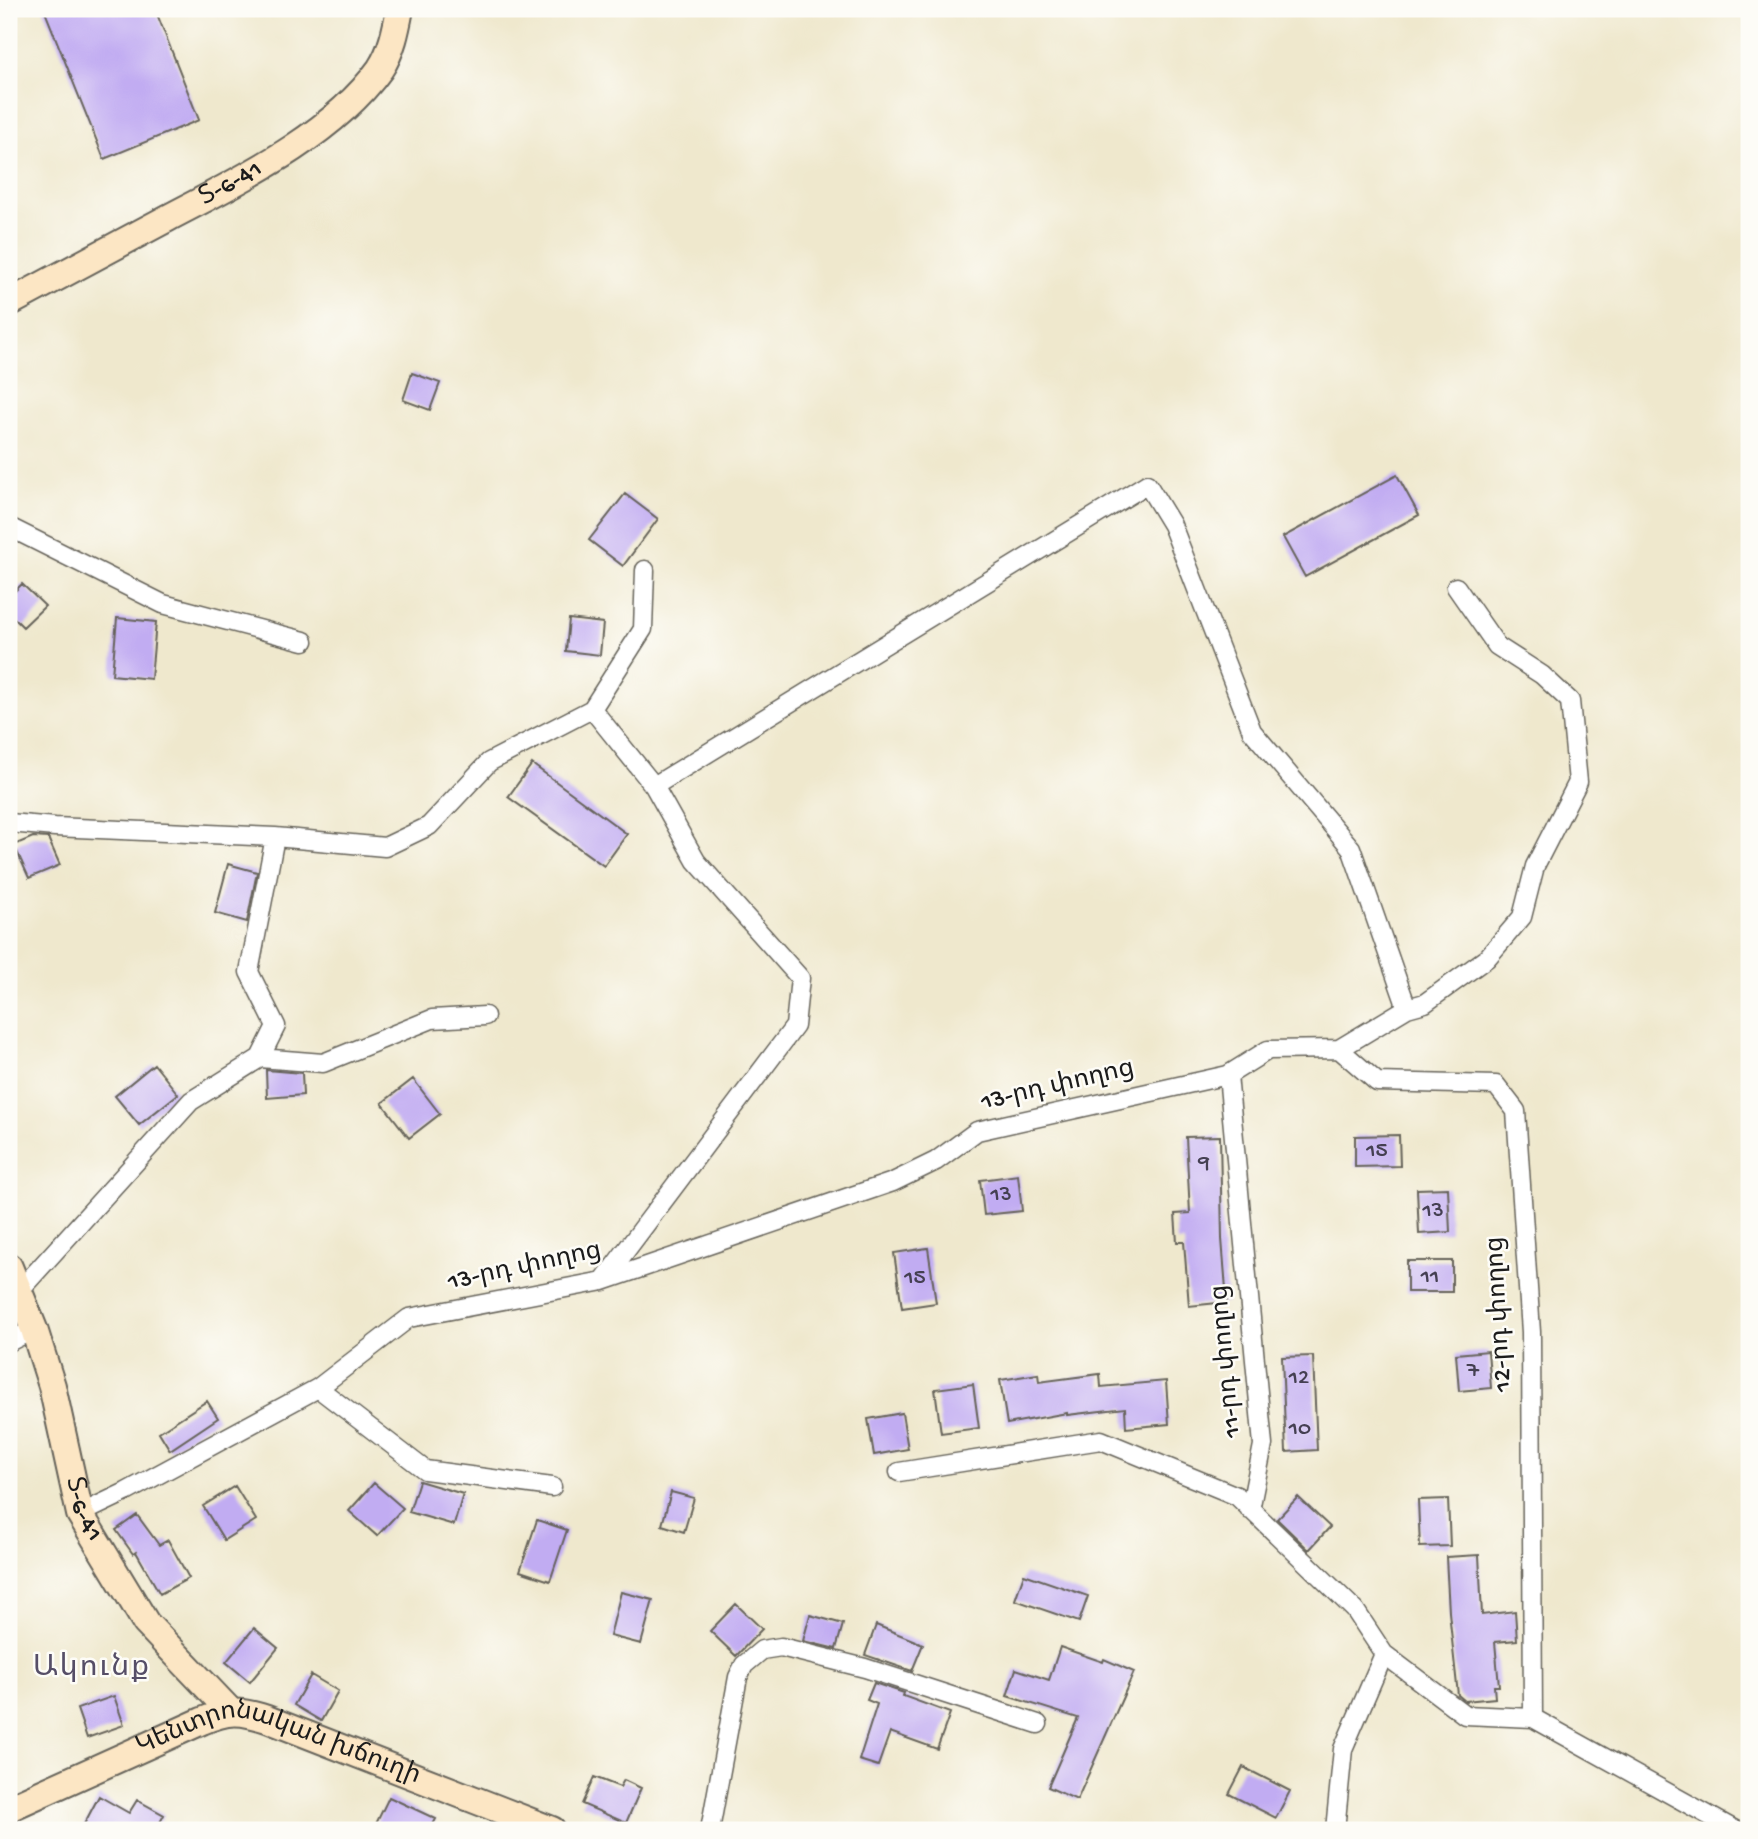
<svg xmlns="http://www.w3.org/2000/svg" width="1758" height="1839" viewBox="0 0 1758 1839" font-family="'Gochi Hand','Noto Sans Armenian',sans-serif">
<rect width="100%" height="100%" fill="#fdfcf7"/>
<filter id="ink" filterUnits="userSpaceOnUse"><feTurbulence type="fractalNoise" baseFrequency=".0143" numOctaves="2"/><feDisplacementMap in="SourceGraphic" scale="14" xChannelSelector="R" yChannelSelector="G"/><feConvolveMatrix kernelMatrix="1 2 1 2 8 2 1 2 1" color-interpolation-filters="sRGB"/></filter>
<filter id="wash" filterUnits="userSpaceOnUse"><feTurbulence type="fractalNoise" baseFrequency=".00686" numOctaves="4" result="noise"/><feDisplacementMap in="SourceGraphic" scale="28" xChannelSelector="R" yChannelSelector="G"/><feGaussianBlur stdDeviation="1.57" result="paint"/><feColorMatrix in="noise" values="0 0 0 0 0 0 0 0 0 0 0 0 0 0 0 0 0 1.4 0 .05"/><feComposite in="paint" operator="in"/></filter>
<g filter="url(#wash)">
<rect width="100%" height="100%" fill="#efe8cd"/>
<g id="blocks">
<!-- building -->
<path fill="#c1acf2" d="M 44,9 L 155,9 L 199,120 L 104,159 Z
M 412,373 L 440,383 L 430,410 L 403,400 Z
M 1397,475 L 1419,515 L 1305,577 L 1283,537 Z
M 625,494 L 658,519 L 623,566 L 589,540 Z
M 22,584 L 45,606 L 23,627 L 9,613 L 9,597 Z
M 117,618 L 156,622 L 151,679 L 112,675 Z
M 569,619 L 603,623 L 600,655 L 566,651 Z
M 532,764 L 627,834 L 604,866 L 508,797 Z
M 33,837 L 48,838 L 60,865 L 29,878 L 14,845 Z
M 228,864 L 257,872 L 247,922 L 215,913 Z
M 154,1064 L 178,1094 L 139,1125 L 115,1096 Z
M 266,1070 L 302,1073 L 303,1095 L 267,1098 Z
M 413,1079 L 440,1114 L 409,1138 L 382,1103 Z
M 1399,1135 L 1400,1166 L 1355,1167 L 1355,1136 Z
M 1220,1136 L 1222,1239 L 1227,1302 L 1189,1306 L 1184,1242 L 1177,1242 L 1175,1214 L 1190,1213 L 1186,1137 Z
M 1018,1175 L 1022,1211 L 984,1215 L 980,1180 Z
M 1448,1188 L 1450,1232 L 1419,1234 L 1417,1189 Z
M 928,1248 L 936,1303 L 902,1308 L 894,1253 Z
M 1407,1261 L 1452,1261 L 1452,1292 L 1407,1292 Z
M 1488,1351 L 1491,1388 L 1459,1391 L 1456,1354 Z
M 1313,1356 L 1317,1450 L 1286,1452 L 1282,1357 Z
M 1038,1374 L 1039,1382 L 1100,1374 L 1101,1387 L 1166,1381 L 1169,1424 L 1126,1428 L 1125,1408 L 1067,1415 L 1067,1413 L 1007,1424 L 1000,1380 Z
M 973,1384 L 979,1428 L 941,1433 L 935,1389 Z
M 207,1401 L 218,1418 L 170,1450 L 159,1432 Z
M 902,1413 L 908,1449 L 874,1455 L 868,1419 Z
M 419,1481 L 463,1494 L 454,1525 L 409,1512 Z
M 374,1483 L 403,1508 L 377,1536 L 349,1511 Z
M 235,1486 L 256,1520 L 224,1540 L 203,1506 Z
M 671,1492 L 694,1498 L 684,1532 L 662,1525 Z
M 1298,1497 L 1330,1527 L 1309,1550 L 1277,1519 Z
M 1448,1499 L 1450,1546 L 1420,1547 L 1418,1500 Z
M 137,1515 L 159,1545 L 168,1540 L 189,1578 L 160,1594 L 136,1552 L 133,1554 L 116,1530 Z
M 537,1520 L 567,1530 L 550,1581 L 520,1571 Z
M 1479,1555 L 1482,1615 L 1515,1611 L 1517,1640 L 1495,1642 L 1499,1686 L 1494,1686 L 1495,1698 L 1465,1701 L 1458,1695 L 1449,1612 L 1446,1557 Z
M 1024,1574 L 1088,1596 L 1079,1622 L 1015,1600 Z
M 621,1592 L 653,1600 L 641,1644 L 610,1636 Z
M 736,1604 L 762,1629 L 736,1656 L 710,1631 Z
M 810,1615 L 843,1624 L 836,1649 L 803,1641 Z
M 876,1625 L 923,1644 L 912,1671 L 865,1655 Z
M 254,1628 L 278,1648 L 250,1682 L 226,1662 Z
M 1060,1647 L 1103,1662 L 1104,1659 L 1134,1672 L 1077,1800 L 1048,1787 L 1078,1718 L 1007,1696 L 1016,1669 L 1049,1680 Z
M 311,1675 L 338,1691 L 321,1721 L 294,1705 Z
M 874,1683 L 904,1693 L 903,1696 L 950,1713 L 937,1749 L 890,1732 L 878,1766 L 859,1760 L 877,1704 L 867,1700 Z
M 114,1696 L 124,1725 L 87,1738 L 77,1709 Z
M 1243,1767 L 1290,1791 L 1276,1818 L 1229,1794 Z
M 594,1777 L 620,1787 L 624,1780 L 641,1788 L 626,1823 L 582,1804 Z
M 99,1796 L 129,1813 L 137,1800 L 164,1815 L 156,1830 L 81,1830 Z
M 389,1797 L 436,1819 L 430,1830 L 373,1830 Z"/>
</g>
</g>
<g filter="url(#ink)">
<use href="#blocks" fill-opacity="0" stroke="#66635a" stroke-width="2"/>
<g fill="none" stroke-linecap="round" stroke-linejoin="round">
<!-- minor casing -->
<g stroke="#66635a" stroke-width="21">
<path id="minor" d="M 9,527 L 163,604 L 304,641
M 592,709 L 654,786 L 696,861 L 800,978 L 795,1026 L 603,1281
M 654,786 L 1147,484 L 1172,525 L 1252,731 L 1351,848 L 1407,1008
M 9,823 L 55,827 L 275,837 L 385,847 L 429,826 L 489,762 L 592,709 L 643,629 L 645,570
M 1339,1049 L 1377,1082 L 1496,1085 L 1516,1111 L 1531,1332 L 1533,1718
M 260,1058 L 276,1026 L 249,972 L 275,837
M 1228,1075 L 1263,1445 L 1250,1510
M 19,1291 L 191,1101 L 260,1058 L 323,1063 L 432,1019 L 485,1016
M 9,1342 L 34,1329
M 318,1388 L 425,1470 L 552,1487
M 899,1472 L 1101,1440 L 1237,1496 L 1355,1610 L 1384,1654 L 1465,1715 L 1533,1718 L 1735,1830
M 80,1514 L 126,1492 L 318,1388 L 409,1318 L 603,1281 L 893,1182 L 936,1161 L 977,1131 L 1228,1075 L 1268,1050 L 1339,1049 L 1407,1008 L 1425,1003 L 1487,958 L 1522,917 L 1535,866 L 1578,782 L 1570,701 L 1542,675 L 1497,646 L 1456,587
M 710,1830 L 738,1677 L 744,1665 L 762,1650 L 781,1647 L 865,1668 L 1038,1724
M 1335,1830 L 1343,1749 L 1384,1654"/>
</g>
<!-- secondary casing -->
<g stroke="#66635a" stroke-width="30">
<g id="secondary">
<path id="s1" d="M 9,303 C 62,275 115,246 168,218 C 240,180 332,136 380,69 C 392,51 396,30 400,9"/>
<path id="s2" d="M 9,1267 L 34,1329 L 52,1386 L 80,1514 L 146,1623 L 230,1711"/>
<path id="s3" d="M 9,1808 L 202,1721 C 228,1710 240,1710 267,1719 L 552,1830"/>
</g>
</g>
<!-- minor -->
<use href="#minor" stroke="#fff" stroke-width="18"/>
<!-- secondary -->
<use href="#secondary" stroke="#fce6c4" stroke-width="26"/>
</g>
</g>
<g text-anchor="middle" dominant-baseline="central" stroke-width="5" stroke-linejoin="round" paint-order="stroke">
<!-- number labels -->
<g font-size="23" fill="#454052">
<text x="1377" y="1151">15</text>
<text x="1204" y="1163">9</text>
<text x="1001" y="1195">13</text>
<text x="1433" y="1211">13</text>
<text x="1430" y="1277">11</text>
<text x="915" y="1278">15</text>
<text x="1473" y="1371">7</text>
<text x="1299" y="1378">12</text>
<text x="1300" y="1429">10</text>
</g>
<!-- street labels -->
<g font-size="26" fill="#1c1c1c" stroke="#fdfcf7">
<text stroke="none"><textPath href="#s1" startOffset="252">Տ-6-41</textPath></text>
<text transform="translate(1058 1087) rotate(-13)">13-րդ փողոց</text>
<text transform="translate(525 1268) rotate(-12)">13-րդ փողոց</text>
<text transform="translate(1501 1314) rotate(-93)">12-րդ փողոց</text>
<text transform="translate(1228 1361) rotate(-95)">11-րդ փողոց</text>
<text stroke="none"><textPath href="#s2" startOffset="254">Տ-6-41</textPath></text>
<text stroke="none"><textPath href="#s3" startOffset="292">Կենտրոնական խճուղի</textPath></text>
</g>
<!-- quarter labels -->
<g font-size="30" letter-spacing="2" fill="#564e67" stroke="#fdfcf7">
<text x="92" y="1669">Ակունք</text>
</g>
</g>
<!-- margin -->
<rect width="1758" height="1839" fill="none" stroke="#fdfcf7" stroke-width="35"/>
</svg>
